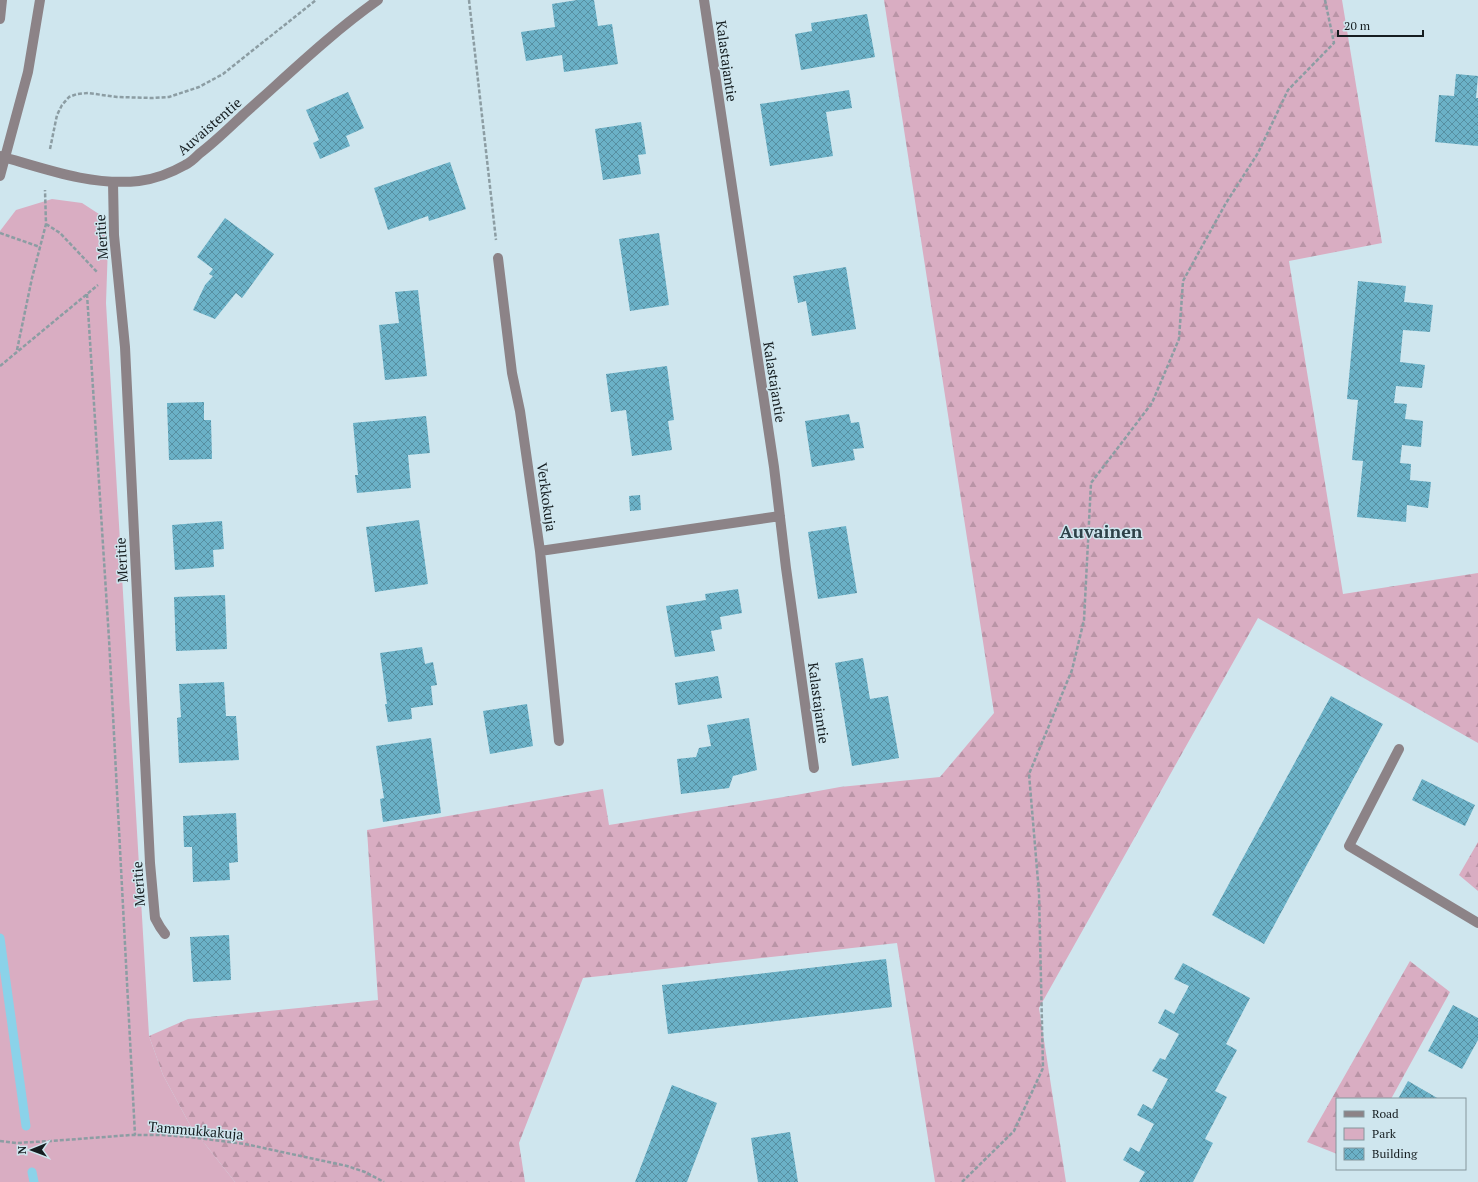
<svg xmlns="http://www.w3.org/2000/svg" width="1478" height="1182" viewBox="0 0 1478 1182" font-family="'PT Serif',serif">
<defs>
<pattern id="forest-firs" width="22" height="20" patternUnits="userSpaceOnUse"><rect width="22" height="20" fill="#d9adc2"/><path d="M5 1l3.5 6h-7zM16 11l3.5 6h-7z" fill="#b994a6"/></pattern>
<pattern id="building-cross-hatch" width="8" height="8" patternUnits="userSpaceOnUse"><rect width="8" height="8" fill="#6bb1c7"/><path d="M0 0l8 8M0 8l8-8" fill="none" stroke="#578fa1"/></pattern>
</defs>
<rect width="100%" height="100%" fill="#cfe6ee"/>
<!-- green -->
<path fill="#d9adc2" d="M 52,199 L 82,203 L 102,216 L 108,245 L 106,303 L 149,1036 L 163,1075 L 190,1125 L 235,1182 L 0,1182 L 0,231 L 16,210 Z"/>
<!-- forest -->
<path fill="url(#forest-firs)" d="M 884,0 L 1342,0 L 1382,243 L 1289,261 L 1343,594 L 1478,573 L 1478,743 L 1258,618 L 1039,1008 L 1066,1182 L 935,1182 L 897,943 L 583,978 L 519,1143 L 525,1182 L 235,1182 L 190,1125 L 163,1075 L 149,1036 L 188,1019 L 378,1000 L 367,830 L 603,789 L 609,825 L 796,795 L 840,787 L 940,777 L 994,713 Z
M 1478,842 L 1478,891 L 1459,875 Z
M 1410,961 L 1450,992 L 1391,1099 L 1337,1099 L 1337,1154 L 1307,1142 Z"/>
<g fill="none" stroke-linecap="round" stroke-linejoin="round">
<!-- stream -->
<path stroke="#8bd2e9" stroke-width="9" d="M 0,938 L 26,1126
M 32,1172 L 34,1182"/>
</g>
<!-- building -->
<path fill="url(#building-cross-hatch)" d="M 577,0 L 594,0 L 598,26 L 612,24 L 618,64 L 564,72 L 562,55 L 526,61 L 521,32 L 555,27 L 552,4 Z
M 867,14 L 875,57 L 801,70 L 795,34 L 812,31 L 811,23 Z
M 1456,74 L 1478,76 L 1476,98 L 1478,98 L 1478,146 L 1435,142 L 1439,95 L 1454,96 Z
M 849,90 L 852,108 L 826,112 L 833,156 L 770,166 L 760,104 Z
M 348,92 L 364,128 L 346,136 L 350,146 L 320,159 L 313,143 L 319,140 L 306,110 Z
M 641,122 L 646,154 L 638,155 L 641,174 L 603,180 L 595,129 Z
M 450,162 L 466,209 L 429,221 L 428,216 L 388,230 L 374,188 Z
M 225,218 L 274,254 L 242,298 L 236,293 L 215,319 L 193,310 L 205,285 L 213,276 L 209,274 L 213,269 L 197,257 Z
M 659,233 L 669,305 L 630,311 L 619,239 Z
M 846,267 L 856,329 L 812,336 L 806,301 L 798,303 L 793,276 Z
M 1358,281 L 1406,286 L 1404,302 L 1433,305 L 1430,332 L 1403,330 L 1400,362 L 1425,365 L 1422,388 L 1396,386 L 1394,403 L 1407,404 L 1405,419 L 1423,421 L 1421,447 L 1402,445 L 1400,463 L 1411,464 L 1410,480 L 1431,482 L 1428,508 L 1407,505 L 1406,522 L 1357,517 L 1363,461 L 1352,460 L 1358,400 L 1347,399 Z
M 418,290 L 427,376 L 385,380 L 379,325 L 399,323 L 395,292 Z
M 667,366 L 674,420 L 668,421 L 672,450 L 632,456 L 626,410 L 611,412 L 606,374 Z
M 204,402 L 204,420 L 211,420 L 212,459 L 169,460 L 167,403 Z
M 849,414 L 851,423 L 859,422 L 864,448 L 853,449 L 855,460 L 812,467 L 805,421 Z
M 426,416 L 430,453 L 408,455 L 411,488 L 357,493 L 355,475 L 358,475 L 353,423 Z
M 640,495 L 641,510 L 630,511 L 629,496 Z
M 419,520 L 428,584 L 375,592 L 366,527 Z
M 222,521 L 224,549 L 213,550 L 214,567 L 175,570 L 172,525 Z
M 846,526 L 857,593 L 818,599 L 808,532 Z
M 738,589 L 742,613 L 720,617 L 722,629 L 711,631 L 715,651 L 675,657 L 666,606 L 706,600 L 705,594 Z
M 225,595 L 227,649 L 176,651 L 174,597 Z
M 422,647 L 425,664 L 433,662 L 437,685 L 431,686 L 433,705 L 411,708 L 412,719 L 388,722 L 385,704 L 387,704 L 380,653 Z
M 863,658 L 870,699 L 888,696 L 899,758 L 852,766 L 835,663 Z
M 718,676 L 722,698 L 678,705 L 675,683 Z
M 224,682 L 226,716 L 236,716 L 239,760 L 179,763 L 177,718 L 181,717 L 179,684 Z
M 1331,696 L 1383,724 L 1264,944 L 1212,915 Z
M 527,704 L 533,746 L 490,754 L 483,711 Z
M 749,718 L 757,770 L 733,776 L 729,788 L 681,794 L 677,759 L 696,757 L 699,748 L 711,746 L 707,725 Z
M 431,738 L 441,813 L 383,822 L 380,799 L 384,798 L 376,746 Z
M 1422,779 L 1475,805 L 1465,826 L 1412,800 Z
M 236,813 L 238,862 L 229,863 L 230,880 L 193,882 L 192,847 L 184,847 L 183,816 Z
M 229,935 L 231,980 L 193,982 L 190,937 Z
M 886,959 L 892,1007 L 668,1034 L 662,985 Z
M 1183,963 L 1250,998 L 1226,1044 L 1237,1050 L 1215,1091 L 1227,1097 L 1205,1139 L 1213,1143 L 1193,1182 L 1139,1182 L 1145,1172 L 1123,1160 L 1130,1147 L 1139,1152 L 1154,1124 L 1137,1115 L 1143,1104 L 1152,1109 L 1168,1079 L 1152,1071 L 1160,1058 L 1165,1060 L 1179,1034 L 1158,1023 L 1165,1009 L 1174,1014 L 1189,986 L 1174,979 Z
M 1453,1005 L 1478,1018 L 1478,1040 L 1462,1069 L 1428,1051 Z
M 1408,1081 L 1439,1099 L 1398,1099 Z
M 672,1085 L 717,1103 L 687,1182 L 635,1182 Z
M 790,1132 L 798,1182 L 758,1182 L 751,1138 Z"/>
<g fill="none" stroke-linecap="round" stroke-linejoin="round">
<!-- path -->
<path stroke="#8c9da3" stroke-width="2.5" stroke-dasharray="4 2" stroke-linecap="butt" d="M 469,0 L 496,240
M 50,149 L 57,115 L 62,105 L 69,97 L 77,94 L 88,93 L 117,97 L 153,98 L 169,97 L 199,87 L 223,74 L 316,0
M 46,224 L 60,233 L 97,272
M 0,233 L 40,247
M 87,294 L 109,639 L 135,1135
M 17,350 L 32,278 L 46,224 L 45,190
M 0,366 L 98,285
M 0,1141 L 16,1143 L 51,1141 L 131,1135 L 162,1135 L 189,1137 L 245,1144 L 347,1166 L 365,1172 L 384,1182
M 962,1182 L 1014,1131 L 1043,1068 L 1039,893 L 1029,774 L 1072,670 L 1084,620 L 1091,483 L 1152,403 L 1179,339 L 1183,281 L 1226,203 L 1258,153 L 1288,90 L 1334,43 L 1325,0"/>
<!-- minor -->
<path stroke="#8c8387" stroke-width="10" d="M 704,0 L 774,467 L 786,568 L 814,768
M 0,19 L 2,0
M 0,156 C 46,169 91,186 139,181 C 155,179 171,173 185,165 C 190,163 195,158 199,154 C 215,142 229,128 244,114 C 288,75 330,34 378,0
M 0,176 L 28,72 L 40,0
M 113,182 L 114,235 L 125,347 L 150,863 L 155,918 L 160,927 L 165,934
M 498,258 L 512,373 L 520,411 L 540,551 L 559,741
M 540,551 L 780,516
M 1399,749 L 1349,846 L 1478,923"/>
</g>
<g text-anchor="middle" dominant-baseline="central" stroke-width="3" stroke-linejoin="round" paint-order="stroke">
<!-- street labels -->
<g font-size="14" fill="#151d20" stroke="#cfe6ee">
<text transform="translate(727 61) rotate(82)">Kalastajantie</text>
<text transform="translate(209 126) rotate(-41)">Auvaistentie</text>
<text transform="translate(101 237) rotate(-94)">Meritie</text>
<text transform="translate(775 382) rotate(81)">Kalastajantie</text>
<text transform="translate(547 497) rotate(82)">Verkkokuja</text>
<text transform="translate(121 560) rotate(-93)">Meritie</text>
<text transform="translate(819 703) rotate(82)">Kalastajantie</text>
<text transform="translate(138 884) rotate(-94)">Meritie</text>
<text transform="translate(196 1130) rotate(5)">Tammukkakuja</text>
</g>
<!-- district labels -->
<g font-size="18" font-weight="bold" fill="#2e4148" stroke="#cfe6ee">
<text x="1101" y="531">Auvainen</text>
</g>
</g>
<!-- legend -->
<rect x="1336" y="1098" width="130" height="72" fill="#cfe6ee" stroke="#85969c"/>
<rect x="1344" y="1111" width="20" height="6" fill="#8c8387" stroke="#85969c"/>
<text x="1372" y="1118" font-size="12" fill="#151d20">Road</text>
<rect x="1344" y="1128" width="20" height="12" fill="#d9adc2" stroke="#85969c"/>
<text x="1372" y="1138" font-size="12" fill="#151d20">Park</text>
<rect x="1344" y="1148" width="20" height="12" fill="url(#building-cross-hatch)" stroke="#85969c"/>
<text x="1372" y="1158" font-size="12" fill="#151d20">Building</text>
<!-- north arrow -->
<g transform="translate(32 1150) rotate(269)" stroke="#cfe6ee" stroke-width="3" paint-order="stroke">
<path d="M0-3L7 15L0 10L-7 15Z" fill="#151d20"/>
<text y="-6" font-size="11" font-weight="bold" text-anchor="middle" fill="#151d20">N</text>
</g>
<!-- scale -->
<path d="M1338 30v6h85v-6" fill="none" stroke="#151d20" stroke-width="2"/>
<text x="1344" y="30" font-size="12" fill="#151d20" stroke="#cfe6ee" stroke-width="3" paint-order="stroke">20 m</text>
</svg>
